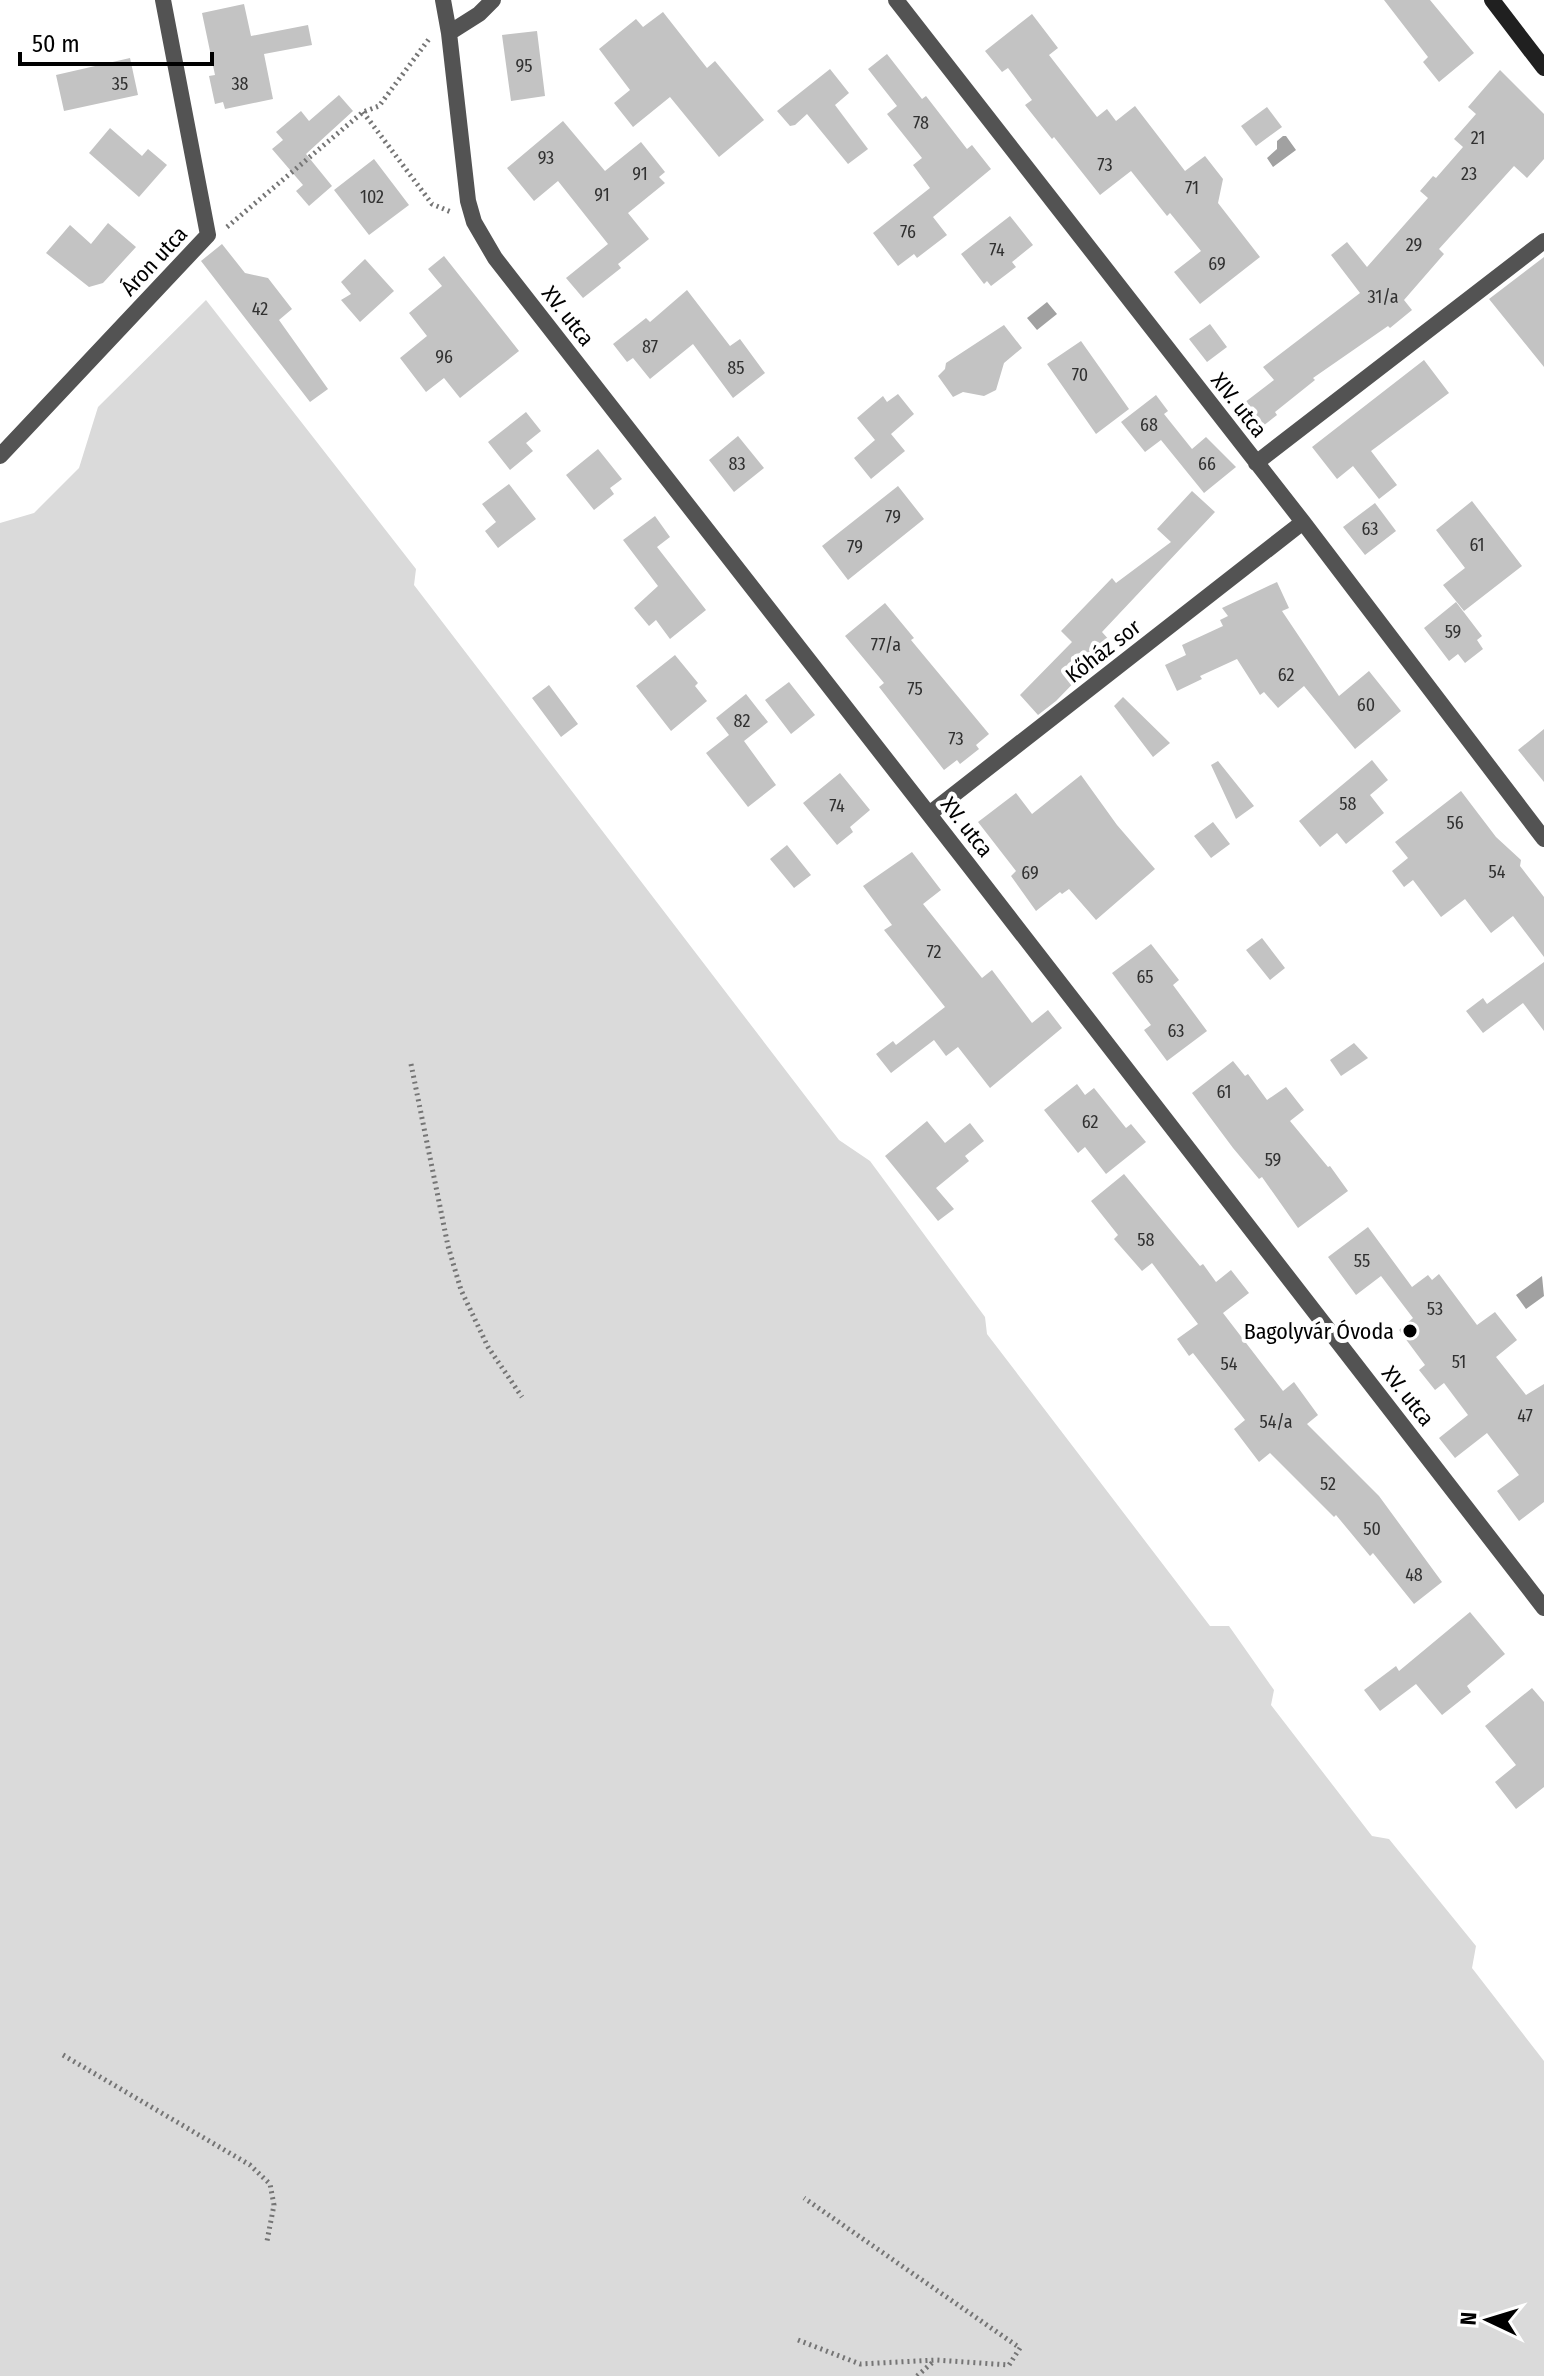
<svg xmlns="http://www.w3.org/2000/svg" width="1544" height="2376" viewBox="0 0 1544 2376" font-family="'Fira Sans Condensed',sans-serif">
<rect width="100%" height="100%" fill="#fff"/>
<!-- green -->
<path fill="#dadada" d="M 206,300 L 416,569 L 414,585 L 839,1140 L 870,1161 L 985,1317 L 987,1334 L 1210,1626 L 1229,1626 L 1274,1690 L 1271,1705 L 1372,1836 L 1389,1839 L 1476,1946 L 1472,1968 L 1544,2061 L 1544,2376 L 0,2376 L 0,523 L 34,513 L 79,468 L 98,407 Z"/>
<!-- water -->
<path fill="#a1a1a1" d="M 1283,136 L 1286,136 L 1296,150 L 1273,167 L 1267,158 L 1277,149 L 1277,141 Z
M 1047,302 L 1057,314 L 1037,330 L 1027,318 Z
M 1542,1276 L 1544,1296 L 1526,1309 L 1516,1295 Z"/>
<!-- building -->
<path fill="#c3c3c3" d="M 1384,0 L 1430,0 L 1474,53 L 1439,82 L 1423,62 L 1428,57 Z
M 244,4 L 251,36 L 308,25 L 312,45 L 264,54 L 273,99 L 225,109 L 223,102 L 215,104 L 209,76 L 215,75 L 202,13 Z
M 663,12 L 707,68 L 715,61 L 764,120 L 719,157 L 670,97 L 633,127 L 614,103 L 630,90 L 599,49 L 636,19 L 643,27 Z
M 1032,14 L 1058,48 L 1049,55 L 1097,117 L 1107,109 L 1116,121 L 1135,106 L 1185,171 L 1205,156 L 1223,179 L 1218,203 L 1260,257 L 1200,304 L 1174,272 L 1201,251 L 1170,213 L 1167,216 L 1131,171 L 1100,195 L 1054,137 L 1052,139 L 1025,105 L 1032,100 L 1008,68 L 1002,72 L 985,51 Z
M 537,31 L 545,96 L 511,101 L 502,35 Z
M 887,54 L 922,99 L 926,96 L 967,149 L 972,145 L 991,169 L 933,217 L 947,235 L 917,258 L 914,254 L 898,266 L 873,233 L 930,188 L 913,165 L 922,158 L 887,114 L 897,106 L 868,69 Z
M 130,58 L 138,95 L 64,111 L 56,75 Z
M 830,69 L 849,93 L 835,105 L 868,149 L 848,164 L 807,114 L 795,125 L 790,126 L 777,111 Z
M 1500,70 L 1544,114 L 1544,159 L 1527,178 L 1514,166 L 1439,249 L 1444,254 L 1404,300 L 1412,310 L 1390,328 L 1388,326 L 1313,378 L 1315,380 L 1275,412 L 1277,415 L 1259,429 L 1240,406 L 1274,380 L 1263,367 L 1360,293 L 1331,255 L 1347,242 L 1367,267 L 1428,198 L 1420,191 L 1433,176 L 1436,178 L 1463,147 L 1454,139 L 1476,114 L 1468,107 Z
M 339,95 L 353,111 L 306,154 L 332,186 L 309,206 L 296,191 L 303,185 L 272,149 L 283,140 L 276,132 L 301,111 L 309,121 Z
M 1267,107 L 1282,127 L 1256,146 L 1241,126 Z
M 563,121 L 605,171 L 641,142 L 665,172 L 659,177 L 665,183 L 628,213 L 649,239 L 618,264 L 621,268 L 583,298 L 566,278 L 608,244 L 558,181 L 534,201 L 507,168 Z
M 110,128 L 142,156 L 148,149 L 167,165 L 139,197 L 89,153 Z
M 374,159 L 409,205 L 369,235 L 334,190 Z
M 1010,216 L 1033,245 L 1012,262 L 1016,267 L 991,286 L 987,281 L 984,284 L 961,254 Z
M 108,223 L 136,247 L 103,283 L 89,287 L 46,253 L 70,225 L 91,244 Z
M 222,244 L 245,273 L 268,278 L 292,309 L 279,320 L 328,389 L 310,402 L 201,261 Z
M 444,256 L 519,351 L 460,398 L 444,378 L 426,392 L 400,358 L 427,336 L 409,313 L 442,286 L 428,269 Z
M 1544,257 L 1544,367 L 1489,299 Z
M 365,259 L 394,291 L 360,322 L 341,300 L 351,294 L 341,282 Z
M 687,290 L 730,346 L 740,339 L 765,373 L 733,398 L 693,344 L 650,379 L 633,358 L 627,362 L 613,344 L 646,318 L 650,322 Z
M 1210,324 L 1227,347 L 1207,362 L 1189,339 Z
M 1004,325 L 1022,348 L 1004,363 L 996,390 L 984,396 L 963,392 L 953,397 L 938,376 L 945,369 L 946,363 Z
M 1081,341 L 1129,409 L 1096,434 L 1047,364 Z
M 1424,360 L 1449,393 L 1371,451 L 1397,485 L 1379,499 L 1353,466 L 1337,479 L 1312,447 Z
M 898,394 L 914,414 L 891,434 L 905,451 L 871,479 L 854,458 L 875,440 L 857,418 L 883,396 L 887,402 Z
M 1156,395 L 1168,411 L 1164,414 L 1192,449 L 1206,437 L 1236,467 L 1204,493 L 1161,440 L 1145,452 L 1121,422 Z
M 526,412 L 541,431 L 526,443 L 533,451 L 510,470 L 488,442 Z
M 738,436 L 764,468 L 734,492 L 709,460 Z
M 598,449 L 622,479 L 610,488 L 614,494 L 594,510 L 566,475 Z
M 509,484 L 536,519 L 498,548 L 485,531 L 496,522 L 482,504 Z
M 898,486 L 924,519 L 848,580 L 822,546 Z
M 1192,491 L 1215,512 L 1102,632 L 1111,642 L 1091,665 L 1056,701 L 1038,715 L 1020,695 L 1072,642 L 1061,631 L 1112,578 L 1116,583 L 1171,542 L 1157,529 Z
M 1472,501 L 1522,566 L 1464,611 L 1443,585 L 1465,568 L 1436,530 Z
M 1375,503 L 1396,531 L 1365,555 L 1343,527 Z
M 655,516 L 670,537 L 657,547 L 706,610 L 670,639 L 656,620 L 649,626 L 634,608 L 658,586 L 623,540 Z
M 1277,582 L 1289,608 L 1282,611 L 1339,696 L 1369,671 L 1401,711 L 1355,749 L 1304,686 L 1278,708 L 1264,692 L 1260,695 L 1237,659 L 1200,676 L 1202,679 L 1177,691 L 1165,665 L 1186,655 L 1182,645 L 1223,626 L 1220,620 L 1228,616 L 1222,608 Z
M 1456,602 L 1482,636 L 1477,640 L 1483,649 L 1465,663 L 1458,654 L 1449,661 L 1424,628 Z
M 885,603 L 914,638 L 911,640 L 989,734 L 976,745 L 979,749 L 960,764 L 957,760 L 944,770 L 879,687 L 884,683 L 845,636 Z
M 675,655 L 698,683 L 695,686 L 707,701 L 671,731 L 636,686 Z
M 789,682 L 815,715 L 791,734 L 765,700 Z
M 549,685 L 578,724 L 561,737 L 532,698 Z
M 746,694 L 768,722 L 744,741 L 776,785 L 748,807 L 706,753 L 729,735 L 716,718 Z
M 1123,697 L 1170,743 L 1153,757 L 1114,706 Z
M 1544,729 L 1544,782 L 1518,750 Z
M 1372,760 L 1388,780 L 1370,795 L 1384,813 L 1346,844 L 1337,833 L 1320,847 L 1299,821 Z
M 1218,761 L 1254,806 L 1236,819 L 1211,765 Z
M 840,773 L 870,810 L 850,827 L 853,832 L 837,845 L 803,803 Z
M 1081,775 L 1117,825 L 1155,869 L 1096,920 L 1069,889 L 1062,894 L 1060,892 L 1036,911 L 1011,876 L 1016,871 L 978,822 L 1016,793 L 1032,814 Z
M 1461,791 L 1496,837 L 1521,860 L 1520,866 L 1544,897 L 1544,957 L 1513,916 L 1491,933 L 1465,899 L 1441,917 L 1413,880 L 1404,887 L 1392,871 L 1408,858 L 1395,842 Z
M 1213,822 L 1230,844 L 1211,858 L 1194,836 Z
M 787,845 L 811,875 L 794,888 L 770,859 Z
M 912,852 L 941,890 L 923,904 L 982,978 L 992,970 L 1032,1023 L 1048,1010 L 1062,1028 L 990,1088 L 958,1047 L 946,1056 L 934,1040 L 891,1073 L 876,1054 L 893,1041 L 896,1045 L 945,1007 L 884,930 L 892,925 L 863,886 Z
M 1262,938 L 1285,968 L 1270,980 L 1246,950 Z
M 1151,944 L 1179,980 L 1173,985 L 1207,1031 L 1167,1061 L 1144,1030 L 1151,1025 L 1112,973 Z
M 1544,962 L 1544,1031 L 1523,1003 L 1483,1033 L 1466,1011 L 1483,998 L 1487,1004 Z
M 1354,1043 L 1368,1058 L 1341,1076 L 1330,1060 Z
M 1233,1061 L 1245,1076 L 1248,1074 L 1267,1100 L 1286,1087 L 1304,1110 L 1290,1121 L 1328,1167 L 1330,1166 L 1348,1191 L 1298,1228 L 1262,1177 L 1259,1179 L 1233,1148 L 1192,1093 Z
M 1077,1084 L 1085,1095 L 1094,1088 L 1126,1128 L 1131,1124 L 1146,1142 L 1106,1174 L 1085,1147 L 1078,1153 L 1044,1110 Z
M 927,1121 L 945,1143 L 970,1123 L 984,1141 L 965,1156 L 969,1161 L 936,1188 L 954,1209 L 938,1221 L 885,1156 Z
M 1124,1174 L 1200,1266 L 1203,1264 L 1216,1282 L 1231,1270 L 1249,1293 L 1223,1313 L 1283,1391 L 1294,1382 L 1318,1415 L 1307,1424 L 1379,1496 L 1442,1582 L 1414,1604 L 1373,1553 L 1370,1556 L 1336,1515 L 1334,1517 L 1270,1453 L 1259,1462 L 1234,1429 L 1245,1420 L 1193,1353 L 1189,1356 L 1177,1339 L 1198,1324 L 1152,1263 L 1142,1271 L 1114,1239 L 1118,1235 L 1091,1201 Z
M 1368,1227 L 1412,1287 L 1428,1275 L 1432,1280 L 1439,1274 L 1477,1325 L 1495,1312 L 1517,1340 L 1496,1357 L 1526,1395 L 1544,1384 L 1544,1502 L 1519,1521 L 1497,1491 L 1519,1475 L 1487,1433 L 1455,1458 L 1439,1438 L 1468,1415 L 1444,1383 L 1435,1390 L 1419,1370 L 1425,1365 L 1399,1330 L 1413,1318 L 1381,1276 L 1356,1295 L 1328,1257 Z
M 1470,1612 L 1505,1654 L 1467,1686 L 1471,1692 L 1442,1715 L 1416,1684 L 1380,1711 L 1364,1690 L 1396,1666 L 1399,1671 Z
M 1532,1688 L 1544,1702 L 1544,1787 L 1516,1809 L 1495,1782 L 1516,1765 L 1485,1726 Z"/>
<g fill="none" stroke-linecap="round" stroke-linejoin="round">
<!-- path -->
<path stroke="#757575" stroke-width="5" stroke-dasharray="2 4" stroke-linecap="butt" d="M 363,112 L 432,204 L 451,212
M 227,227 L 363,112 L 379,106 L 429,39
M 411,1064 L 448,1246 L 461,1290 L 488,1347 L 522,1397
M 63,2055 L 250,2165 L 270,2184 L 274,2205 L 267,2241
M 798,2340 L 860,2364 L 936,2360 L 1009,2365 L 1020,2348 L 804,2198
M 917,2376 L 934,2361"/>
<!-- street -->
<path stroke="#535353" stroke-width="16" d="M 443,0 L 449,33 L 468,201 L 474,222 L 495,258 L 967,863 L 1544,1608
M 896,0 L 1303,522 L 1544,839
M 449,33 L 479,14 L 493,0
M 0,456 L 208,235 L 163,0
M 1256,463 L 1544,241
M 929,814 L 1303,522"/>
<!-- secondary -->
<path stroke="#202020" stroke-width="16" d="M 1492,0 L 1544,68"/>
</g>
<!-- markers -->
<circle fill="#000" stroke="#fff" stroke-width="3" cx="1410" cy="1331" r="8"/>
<g text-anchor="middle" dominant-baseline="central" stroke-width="8" stroke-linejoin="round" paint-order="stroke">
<!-- number labels -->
<g font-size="18" fill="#313131">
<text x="524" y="66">95</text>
<text x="120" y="84">35</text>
<text x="240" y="84">38</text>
<text x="921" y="123">78</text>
<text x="1478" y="138">21</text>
<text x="546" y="158">93</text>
<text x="1105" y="165">73</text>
<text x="640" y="174">91</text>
<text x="1469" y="174">23</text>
<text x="1192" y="188">71</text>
<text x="602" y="195">91</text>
<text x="372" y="197">102</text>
<text x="908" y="232">76</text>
<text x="1414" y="245">29</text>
<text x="997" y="250">74</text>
<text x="1217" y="264">69</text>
<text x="1383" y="297">31/a</text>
<text x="260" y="309">42</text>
<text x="650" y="347">87</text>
<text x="444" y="357">96</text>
<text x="736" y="368">85</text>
<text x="1080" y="375">70</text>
<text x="1149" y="425">68</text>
<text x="737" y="464">83</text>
<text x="1207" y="464">66</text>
<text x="893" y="517">79</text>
<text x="1370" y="529">63</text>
<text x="1477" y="545">61</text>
<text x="855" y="547">79</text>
<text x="1453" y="632">59</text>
<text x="886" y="645">77/a</text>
<text x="1286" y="675">62</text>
<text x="915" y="689">75</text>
<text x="1366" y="705">60</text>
<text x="742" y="721">82</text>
<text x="956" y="739">73</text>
<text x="1348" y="804">58</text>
<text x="837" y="806">74</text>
<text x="1455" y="823">56</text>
<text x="1497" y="872">54</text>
<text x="1030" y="873">69</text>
<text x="934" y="952">72</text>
<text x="1145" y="977">65</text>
<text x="1176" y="1031">63</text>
<text x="1224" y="1092">61</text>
<text x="1090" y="1122">62</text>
<text x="1273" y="1160">59</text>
<text x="1146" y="1240">58</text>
<text x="1362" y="1261">55</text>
<text x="1435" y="1309">53</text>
<text x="1459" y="1362">51</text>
<text x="1229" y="1364">54</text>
<text x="1525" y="1416">47</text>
<text x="1276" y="1422">54/a</text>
<text x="1328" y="1484">52</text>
<text x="1372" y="1529">50</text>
<text x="1414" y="1575">48</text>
</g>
<!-- street labels -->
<g font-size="22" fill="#000" stroke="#fff">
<text transform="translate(154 261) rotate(-47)">Áron utca</text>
<text transform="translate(568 316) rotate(52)">XV. utca</text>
<text transform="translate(1239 405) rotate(52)">XIV. utca</text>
<text transform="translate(1103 651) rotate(-38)">Kőház sor</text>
<text transform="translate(967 827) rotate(52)">XV. utca</text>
<text transform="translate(1408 1396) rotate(52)">XV. utca</text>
</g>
<!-- poi labels -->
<g font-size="22" fill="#000" stroke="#fff" text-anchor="end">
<text x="1394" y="1331">Bagolyvár Óvoda</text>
</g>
</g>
<!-- north arrow -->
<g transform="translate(1488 2320) rotate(274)" stroke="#ffffff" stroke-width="6" paint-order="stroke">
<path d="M0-6L14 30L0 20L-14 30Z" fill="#000000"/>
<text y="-12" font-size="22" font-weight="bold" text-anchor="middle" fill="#000000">N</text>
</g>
<!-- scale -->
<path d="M20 52v12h192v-12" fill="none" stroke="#000000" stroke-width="4"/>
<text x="32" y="52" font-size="24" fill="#000000" stroke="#ffffff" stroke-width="6" paint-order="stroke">50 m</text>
</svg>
